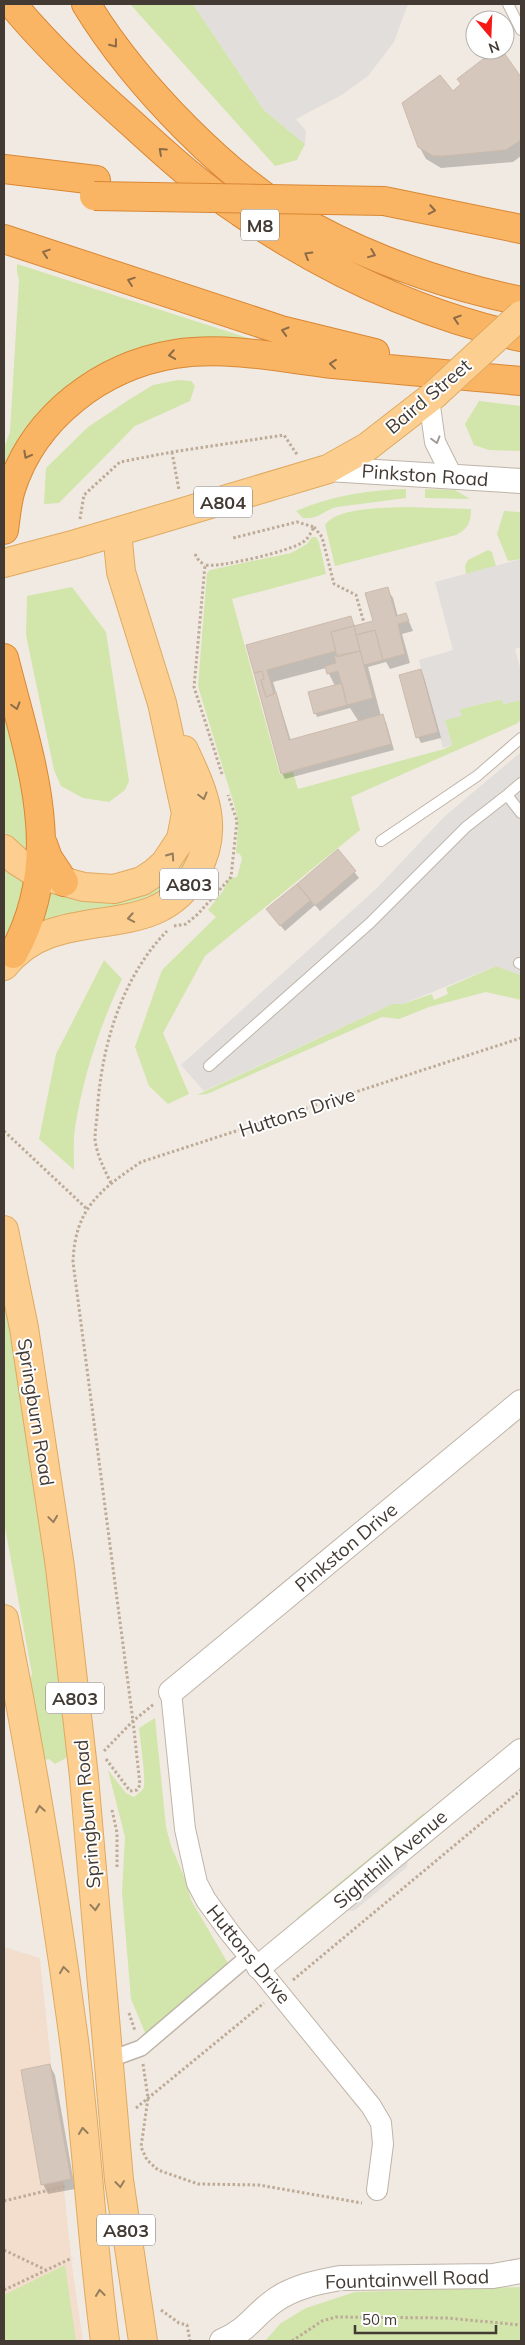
<svg xmlns="http://www.w3.org/2000/svg" width="525" height="2345" viewBox="0 0 525 2345" font-family="Mulish,sans-serif">
<rect width="100%" height="100%" fill="#f1eae2"/>
<!-- commercial -->
<path fill="#f3decd" d="M 4,1947 L 40,1958 L 72,2266 L 83,2341 L 4,2341 Z"/>
<!-- green -->
<path fill="#d2e5ab" d="M 130,4 L 193,4 L 264,110 L 305,144 L 297,160 L 275,166 Z
M 17,264 L 270,345 L 114,365 L 4,497 L 4,448 L 10,432 L 19,280 L 17,272 Z
M 178,380 L 191,381 L 195,386 L 190,401 L 135,426 L 59,503 L 44,504 L 46,468 L 88,427 L 130,399 L 153,385 Z
M 479,401 L 521,406 L 521,451 L 489,450 L 474,445 L 465,424 Z
M 406,489 L 406,498 L 337,507 C 324,510 318,520 303,518 L 296,511 C 331,496 368,490 406,489 Z
M 425,489 L 455,490 L 470,499 L 425,498 Z
M 406,507 L 471,509 C 471,522 468,529 456,535 L 335,566 L 325,525 C 337,507 386,508 406,507 Z
M 504,511 L 521,512 L 521,559 L 508,561 L 497,534 Z
M 312,537 L 316,537 L 319,542 L 326,574 L 232,599 L 280,775 L 293,772 L 298,789 L 444,749 L 452,745 L 445,720 L 460,709 L 502,699 L 504,704 L 521,700 L 521,720 L 516,724 L 351,797 L 360,830 L 205,956 L 163,1033 L 189,1094 L 168,1104 L 149,1086 L 135,1047 L 162,970 L 216,917 L 208,910 L 223,891 L 229,878 L 237,877 L 242,859 L 240,854 L 236,853 L 238,827 L 236,811 L 198,686 L 207,573 L 210,570 L 291,553 L 307,544 Z
M 488,550 L 492,552 L 496,566 L 466,574 L 465,566 L 468,560 Z
M 72,587 L 106,632 L 129,781 L 125,790 L 109,802 L 83,798 L 61,786 L 54,770 L 26,635 L 27,596 Z
M 13,712 L 35,858 L 8,838 L 4,830 L 4,714 Z
M 201,836 L 166,897 L 36,924 L 46,884 L 88,897 Z
M 4,864 L 32,879 L 4,955 Z
M 104,960 L 122,979 C 100,1025 83,1077 75,1128 C 73,1141 74,1156 74,1170 L 39,1139 L 56,1054 Z
M 496,966 L 521,975 L 521,1000 L 486,992 L 429,1007 L 399,1019 L 382,1017 L 207,1094 L 197,1095 L 392,1004 L 403,1004 L 432,994 L 434,1000 L 448,994 L 446,988 Z
M 4,1286 L 38,1503 L 56,1646 L 54,1646 L 68,1757 L 55,1764 L 49,1759 L 44,1760 L 29,1682 L 32,1674 L 4,1522 Z
M 155,1718 L 166,1827 L 171,1846 L 186,1881 L 191,1900 L 229,1965 L 146,2035 L 131,1999 L 122,1892 L 125,1837 L 108,1770 L 126,1793 L 134,1797 C 137,1794 141,1792 143,1789 C 147,1783 140,1739 139,1728 Z
M 424,1813 L 426,1816 L 299,1921 L 297,1918 Z
M 65,2265 L 76,2341 L 4,2341 L 4,2295 Z
M 521,2287 L 521,2341 L 265,2341 L 281,2323 L 306,2308 L 355,2292 Z"/>
<!-- parking -->
<path fill="#e1dedb" d="M 193,4 L 408,4 L 394,42 L 368,76 L 340,96 L 296,119 L 306,131 L 305,144 L 264,110 Z
M 521,559 L 521,647 L 515,649 L 521,671 L 521,700 L 504,704 L 501,699 L 460,709 L 462,716 L 445,720 L 452,745 L 443,748 L 419,660 L 453,650 L 435,582 Z
M 521,752 L 521,975 L 496,966 L 403,1004 L 392,1004 L 204,1091 L 181,1065 L 376,889 L 445,816 Z
M 408,1856 L 407,1867 L 354,1911 L 343,1910 Z"/>
<!-- shadow -->
<path fill="#0003" fill-rule="evenodd" d="M 497,50 L 500,50 L 521,79 L 521,156 L 513,162 L 441,168 L 426,159 L 419,146 L 452,92 Z
M 387,589 L 393,598 L 398,617 L 406,614 L 413,631 L 402,634 L 410,663 L 390,669 L 386,662 L 368,667 L 381,716 L 386,722 L 394,750 L 285,779 L 282,773 L 248,646 L 350,618 L 356,627 L 374,622 ZM 326,668 L 335,686 L 309,693 L 317,717 L 350,708 L 359,722 L 291,741 L 273,682 Z
M 421,670 L 424,677 L 441,738 L 421,743 L 418,737 Z
M 338,851 L 359,878 L 320,911 L 315,905 L 285,931 L 272,915 Z
M 50,2066 L 55,2075 L 75,2189 L 48,2194 L 43,2184 Z"/>
<!-- building -->
<path fill="#d5c7bb" stroke="#ccbbac" d="M 495,50 L 502,50 L 521,77 L 521,140 L 506,150 L 444,156 L 433,156 L 418,147 L 402,103 L 440,75 L 453,91 L 461,84 L 457,79 Z
M 388,587 L 396,616 L 406,613 L 409,621 L 398,624 L 405,654 L 383,660 L 375,630 L 356,635 L 354,626 L 373,621 L 365,593 Z
M 351,616 L 354,626 L 331,632 L 336,651 L 267,670 L 274,694 L 266,697 L 261,680 L 264,679 L 262,671 L 254,673 L 246,645 Z
M 354,626 L 360,651 L 337,657 L 331,632 Z
M 375,630 L 383,660 L 364,665 L 356,635 Z
M 360,651 L 373,698 L 347,705 L 338,671 L 327,674 L 325,666 L 336,663 L 334,656 Z
M 421,669 L 438,732 L 416,738 L 399,675 Z
M 262,671 L 264,679 L 261,680 L 266,697 L 276,692 L 289,740 L 383,714 L 391,744 L 281,774 L 254,673 Z
M 342,683 L 347,705 L 314,714 L 308,692 Z
M 338,849 L 356,871 L 315,906 L 297,884 Z
M 297,884 L 311,900 L 280,926 L 266,909 Z
M 50,2064 L 71,2179 L 41,2185 L 21,2070 Z"/>
<g fill="none" stroke-linecap="round" stroke-linejoin="round">
<!-- service casing -->
<g stroke="#bfb4a8" stroke-width="12">
<path id="service" d="M 508,4 L 521,30
M 521,783 L 507,795 L 521,813
M 381,841 L 477,776 L 521,738
M 519,963 L 521,964
M 209,1066 L 370,923 L 466,827 L 507,795"/>
</g>
<!-- pedestrian casing -->
<g stroke="#bfb4a8" stroke-width="18">
<path id="pedestrian" d="M 108,2060 L 141,2048 L 249,1956"/>
</g>
<!-- minor casing -->
<g stroke="#bfb4a8" stroke-width="22">
<path id="minor" d="M 429,399 L 435,442 L 453,478
M 171,1692 L 185,1829 L 197,1883 L 206,1900 L 230,1933 L 371,2106 L 381,2123 L 383,2144 L 377,2190"/>
</g>
<!-- tertiary casing -->
<g stroke="#bfb4a8" stroke-width="26">
<path id="tertiary" d="M 328,469 L 521,481
M 171,1692 L 521,1402
M 259,1967 L 521,1751
M 222,2341 C 248,2330 253,2316 274,2301 C 293,2287 318,2282 340,2278 L 493,2276 L 521,2271"/>
</g>
<!-- primary casing -->
<g stroke="#e0a961" stroke-width="30">
<path id="primary" d="M 4,563 L 76,544 L 328,469 L 367,447 L 434,395
M 4,849 L 17,861 L 39,875 L 84,887 L 114,889 L 142,881 L 154,873 L 165,863 L 181,839 L 186,813 L 182,795 L 162,703 L 121,572 L 117,532
M 4,966 C 59,897 154,949 196,872 C 221,828 203,791 184,750
M 4,1230 L 24,1328 L 60,1567 L 84,1777 L 119,2180 L 143,2341
M 4,1619 C 32,1761 56,1904 75,2048 C 87,2145 92,2244 105,2341"/>
</g>
<!-- motorway casing -->
<g stroke="#d98734" stroke-width="30">
<path id="motorway" d="M 12,4 C 47,46 88,85 129,121 C 164,153 200,186 240,212 C 325,270 421,315 521,337
M 86,4 C 135,84 228,181 311,226 C 376,261 449,286 521,301
M 4,169 L 96,180
M 384,201 L 521,229
M 4,239 L 281,330 L 375,353
M 4,530 C 6,516 7,502 11,489 C 34,417 101,366 175,354 C 228,346 281,358 333,364 C 396,370 458,375 521,381
M 4,658 C 29,758 68,856 13,954
M 43,844 L 48,858 L 64,882"/>
</g>
<!-- path -->
<path stroke="#bdab97" stroke-width="3" stroke-dasharray="2.5 2.5" stroke-linecap="butt" d="M 172,452 L 179,490
M 80,519 L 84,495 L 120,462 L 172,452 L 284,435 L 298,456
M 314,527 L 322,537 L 334,584 L 356,595 L 364,623
M 195,554 L 199,561 L 205,565
M 222,774 L 194,687 L 205,565 C 219,568 291,551 303,542 C 308,539 311,532 314,527 L 297,522 L 233,538
M 174,926 L 186,924 L 198,914 L 231,877 L 237,821 L 228,795
M 4,1131 L 87,1209
M 111,1183 C 104,1169 97,1155 95,1140 C 95,1132 96,1124 97,1117 C 100,1051 120,979 167,931
M 104,1751 L 133,1721 L 154,1704
M 106,1759 L 130,1791 L 137,1790 L 140,1785 L 133,1721 L 73,1262 C 75,1208 100,1190 141,1162 L 521,1038
M 112,1810 L 117,1833 L 117,1868
M 293,1980 L 521,1790
M 129,2013 L 135,2031
M 143,2064 L 148,2098 L 141,2147 L 147,2160 L 158,2170 L 198,2184 L 259,2185 L 362,2203
M 136,2108 L 264,2003
M 4,2201 L 66,2186
M 4,2250 L 46,2270
M 4,2290 L 72,2258
M 161,2310 L 179,2323 L 187,2325 L 190,2341
M 292,2341 L 322,2321 L 336,2317 L 447,2318 L 521,2325"/>
<!-- service -->
<use href="#service" stroke="#fff" stroke-width="10"/>
<!-- pedestrian -->
<use href="#pedestrian" stroke="#fff" stroke-width="15"/>
<!-- minor -->
<use href="#minor" stroke="#fff" stroke-width="20"/>
<!-- tertiary -->
<use href="#tertiary" stroke="#fff" stroke-width="24"/>
<!-- primary -->
<use href="#primary" stroke="#fccf90" stroke-width="28"/>
<!-- motorway -->
<use href="#motorway" stroke="#fab564" stroke-width="28"/>
<!-- primary-bridge casing -->
<g stroke="#e0a961" stroke-width="30" stroke-linecap="butt">
<path id="primary-bridge" d="M 434,395 L 521,315"/>
</g>
<!-- motorway-bridge casing -->
<g stroke="#d98734" stroke-width="30" stroke-linecap="butt">
<path id="motorway-bridge" d="M 94,196 L 384,201"/>
</g>
<!-- primary-bridge -->
<use href="#primary-bridge" stroke="#fccf90" stroke-width="28"/>
<!-- motorway-bridge -->
<use href="#motorway-bridge" stroke="#fab564" stroke-width="28"/>
</g>
<!-- one-way arrows -->
<defs><path id="oneway-chevron" d="M-2-3.5L2.5 0L-2 3.5" fill="none" stroke-width="1.6" stroke-linecap="round" stroke-linejoin="round" transform="scale(1.25)"/></defs>
<g stroke="#8c6b47">
<use href="#oneway-chevron" transform="translate(114 44) rotate(52)"/>
<use href="#oneway-chevron" transform="translate(162 151) rotate(-138)"/>
<use href="#oneway-chevron" transform="translate(432 210) rotate(10)"/>
<use href="#oneway-chevron" transform="translate(46 253) rotate(-162)"/>
<use href="#oneway-chevron" transform="translate(372 254) rotate(22)"/>
<use href="#oneway-chevron" transform="translate(308 255) rotate(-149)"/>
<use href="#oneway-chevron" transform="translate(131 281) rotate(-161)"/>
<use href="#oneway-chevron" transform="translate(457 319) rotate(-162)"/>
<use href="#oneway-chevron" transform="translate(285 331) rotate(-164)"/>
<use href="#oneway-chevron" transform="translate(172 355) rotate(171)"/>
<use href="#oneway-chevron" transform="translate(333 364) rotate(-174)"/>
<use href="#oneway-chevron" transform="translate(27 455) rotate(118)"/>
<use href="#oneway-chevron" transform="translate(16 706) rotate(74)"/>
</g>
<use stroke="#a09c99" href="#oneway-chevron" transform="translate(436 440) rotate(74)"/>
<g stroke="#967d5d">
<use href="#oneway-chevron" transform="translate(203 796) rotate(75)"/>
<use href="#oneway-chevron" transform="translate(171 856) rotate(-55)"/>
<use href="#oneway-chevron" transform="translate(131 918) rotate(170)"/>
<use href="#oneway-chevron" transform="translate(53 1519) rotate(82)"/>
<use href="#oneway-chevron" transform="translate(40 1809) rotate(-99)"/>
<use href="#oneway-chevron" transform="translate(95 1907) rotate(85)"/>
<use href="#oneway-chevron" transform="translate(64 1970) rotate(-98)"/>
<use href="#oneway-chevron" transform="translate(83 2131) rotate(-96)"/>
<use href="#oneway-chevron" transform="translate(120 2184) rotate(83)"/>
<use href="#oneway-chevron" transform="translate(100 2293) rotate(-96)"/>
</g>
<g text-anchor="middle" dominant-baseline="central" stroke-width="4" stroke-linejoin="round" paint-order="stroke">
<!-- shield labels -->
<g fill="#fff" stroke="#7b7570" stroke-width="1">
<rect x="241" y="209.5" width="38" height="31" rx="4"/>
<rect x="194" y="486.5" width="58" height="31" rx="4"/>
<rect x="160" y="868.5" width="58" height="31" rx="4"/>
<rect x="46" y="1682.5" width="58" height="31" rx="4"/>
<rect x="97" y="2214.5" width="58" height="31" rx="4"/>
</g>
<g font-size="18" font-weight="bold" fill="#423a33">
<text x="260" y="225">M8</text>
<text x="223" y="502">A804</text>
<text x="189" y="884">A803</text>
<text x="75" y="1698">A803</text>
<text x="126" y="2230">A803</text>
</g>
<!-- street labels -->
<g font-size="19" fill="#423a33" stroke="#fff">
<text transform="translate(428 396) rotate(-40)">Baird Street</text>
<text transform="translate(425 475) rotate(4)">Pinkston Road</text>
<text transform="translate(297 1112) rotate(-18)">Huttons Drive</text>
<text transform="translate(36 1412) rotate(81)">Springburn Road</text>
<text transform="translate(346 1547) rotate(-40)">Pinkston Drive</text>
<text transform="translate(87 1814) rotate(-95)">Springburn Road</text>
<text transform="translate(390 1859) rotate(-40)">Sighthill Avenue</text>
<text transform="translate(249 1954) rotate(51)">Huttons Drive</text>
<text transform="translate(407 2279) rotate(-2)">Fountainwell Road</text>
</g>
</g>
<!-- border -->
<rect width="525" height="2345" fill="none" stroke="#423a33" stroke-width="10"/>
<!-- north arrow -->
<g transform="translate(490 35) rotate(161)"><circle r="24" fill="#ffffff" stroke="#b3b0ad"/>
<path d="M0-4L9 19L0 12L-9 19Z" fill="#f51a15"/>
<text y="-8" font-size="14" font-weight="bold" text-anchor="middle" fill="#423a33">N</text>
</g>
<!-- scale -->
<path d="M355 2325v8h141v-8" fill="none" stroke="#423a33" stroke-width="2.5"/>
<text x="362" y="2325" font-size="15" fill="#423a33" stroke="#ffffff" stroke-width="4" paint-order="stroke">50 m</text>
</svg>
